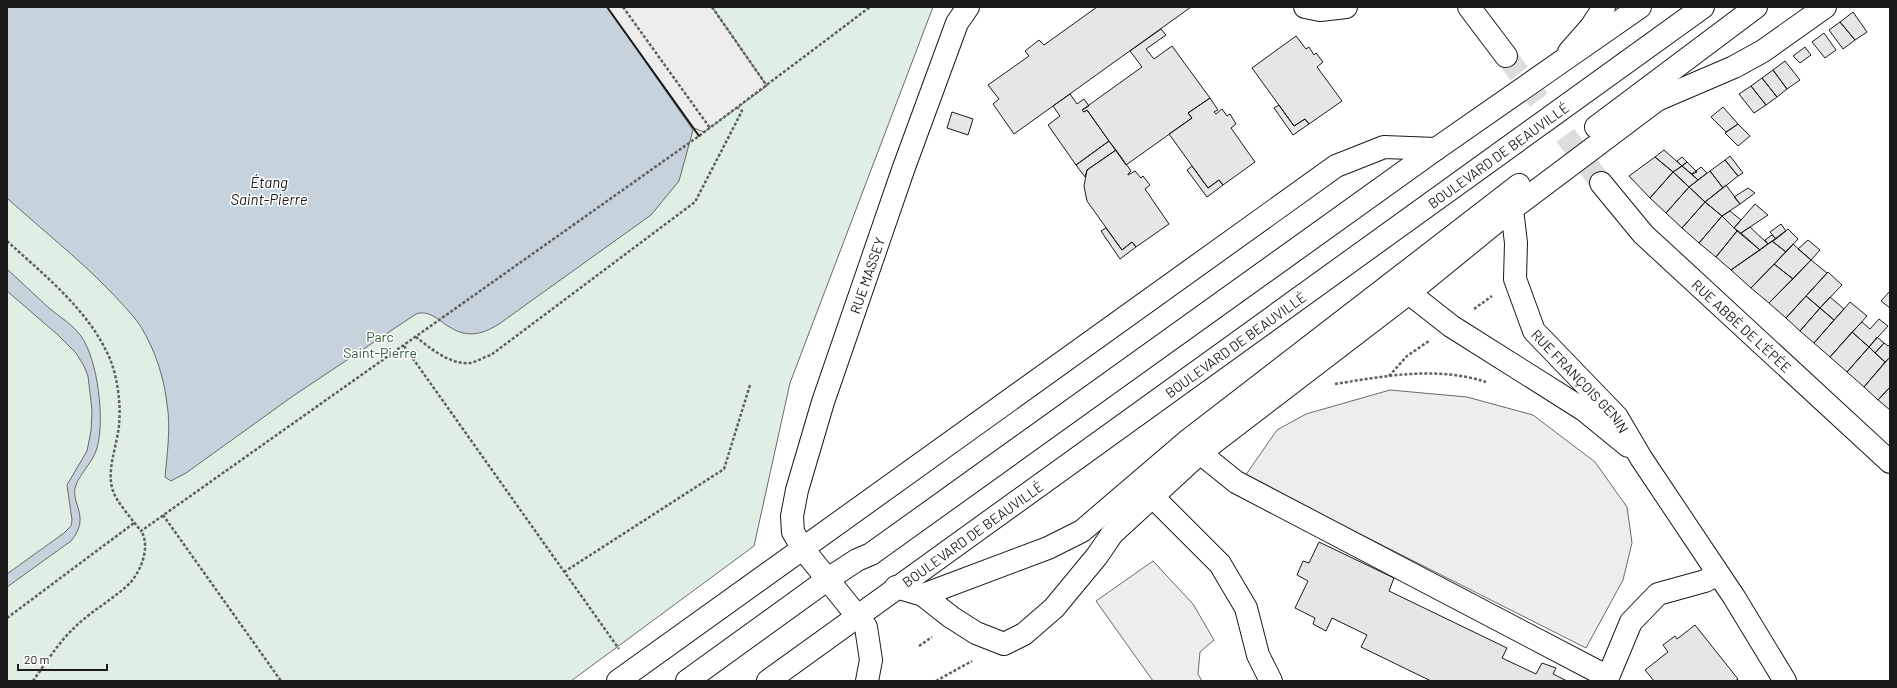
<svg xmlns="http://www.w3.org/2000/svg" width="1897" height="688" viewBox="0 0 1897 688" font-family="Barlow,sans-serif">
<rect width="100%" height="100%" fill="#fff"/>
<!-- green -->
<path fill="#e0efe3" stroke="#6a6a6a" d="M 7,7 L 933,7 L 790,383 L 754,546 L 571,681 L 7,681 Z"/>
<!-- parking -->
<path fill="#ededed" stroke="#6a6a6a" d="M 607,7 L 712,7 L 767,86 L 704,132 L 694,128 Z
M 1390,390 L 1467,397 L 1533,415 L 1595,462 L 1627,507 L 1632,543 L 1623,580 L 1586,648 L 1245,476 L 1277,430 L 1306,414 Z
M 1153,561 L 1193,604 L 1214,640 L 1200,652 L 1198,674 L 1202,681 L 1153,681 L 1096,601 Z"/>
<!-- water -->
<path fill="#c6d2dc" stroke="#6a6a6a" d="M 7,7 L 607,7 L 693,130 L 679,181 L 651,215 L 499,324 C 452,354 441,305 416,314 L 293,396 L 186,473 L 171,481 L 165,477 C 167,454 171,428 167,404 C 164,377 155,350 141,327 C 132,313 120,302 109,290 C 77,257 41,229 7,198 Z
M 7,269 C 21,282 35,295 49,308 C 60,317 73,325 81,336 C 98,360 105,420 97,448 C 93,462 81,472 76,485 C 69,503 92,516 71,541 L 7,587 L 7,574 L 64,533 L 71,526 L 72,520 L 67,485 L 87,451 L 91,431 L 92,410 L 88,376 L 84,366 L 76,353 L 58,335 L 7,291 Z"/>
<!-- building -->
<path fill="#e6e6e6" stroke="#1a1a1a" d="M 1097,7 L 1191,7 L 1014,134 L 993,104 L 999,99 L 988,85 L 1029,56 L 1025,51 L 1039,40 L 1044,45 Z
M 1853,12 L 1867,32 L 1855,40 L 1840,22 Z
M 1840,22 L 1855,40 L 1843,49 L 1829,30 Z
M 1161,29 L 1166,35 L 1146,49 L 1154,59 L 1172,46 L 1210,98 L 1188,113 L 1192,118 L 1126,165 L 1087,110 L 1084,112 L 1082,110 L 1142,67 L 1130,51 Z
M 1824,33 L 1836,50 L 1825,58 L 1812,42 Z
M 1296,36 L 1306,49 L 1309,47 L 1314,55 L 1316,53 L 1323,62 L 1317,67 L 1342,101 L 1309,124 L 1305,119 L 1294,126 L 1252,68 Z
M 1805,47 L 1811,55 L 1800,63 L 1793,56 Z
M 1785,61 L 1800,80 L 1787,89 L 1773,70 Z
M 1773,70 L 1787,89 L 1777,97 L 1762,78 Z
M 1762,78 L 1777,97 L 1766,105 L 1751,86 Z
M 1751,86 L 1766,105 L 1754,113 L 1739,94 Z
M 1070,94 L 1077,104 L 1084,99 L 1089,106 L 1082,110 L 1084,112 L 1087,110 L 1109,141 L 1076,165 L 1048,125 L 1060,116 L 1053,106 Z
M 1210,98 L 1218,110 L 1214,112 L 1216,114 L 1222,109 L 1227,116 L 1230,114 L 1236,124 L 1231,128 L 1255,162 L 1223,185 L 1219,180 L 1208,188 L 1169,134 L 1192,118 L 1188,113 Z
M 1279,105 L 1294,126 L 1305,119 L 1309,124 L 1293,135 L 1274,108 Z
M 1723,107 L 1738,124 L 1726,132 L 1711,117 Z
M 952,112 L 973,119 L 968,135 L 947,128 Z
M 1738,124 L 1750,136 L 1738,146 L 1725,133 Z
M 1109,141 L 1116,150 L 1087,170 L 1085,177 L 1076,165 Z
M 1116,150 L 1131,171 L 1128,174 L 1128,175 L 1135,171 L 1141,178 L 1143,176 L 1150,185 L 1145,189 L 1169,224 L 1136,247 L 1132,242 L 1122,250 L 1087,201 L 1084,186 L 1087,170 Z
M 1664,150 L 1682,166 L 1673,172 L 1655,157 Z
M 1730,156 L 1743,173 L 1738,176 L 1725,160 Z
M 1655,157 L 1673,172 L 1650,198 L 1629,176 Z
M 1682,157 L 1687,162 L 1682,166 L 1677,161 Z
M 1725,160 L 1738,176 L 1723,188 L 1710,171 Z
M 1687,162 L 1697,172 L 1692,174 L 1682,166 Z
M 1192,166 L 1208,188 L 1219,180 L 1223,185 L 1207,197 L 1187,170 Z
M 1682,166 L 1698,180 L 1689,187 L 1673,172 Z
M 1701,167 L 1707,173 L 1698,180 L 1692,174 Z
M 1710,171 L 1723,188 L 1705,202 L 1689,187 Z
M 1673,172 L 1689,187 L 1666,213 L 1650,198 Z
M 1726,185 L 1740,204 L 1722,216 L 1705,202 Z
M 1689,187 L 1705,202 L 1682,228 L 1666,213 Z
M 1748,188 L 1755,193 L 1740,204 L 1734,197 Z
M 1705,202 L 1722,216 L 1699,243 L 1682,228 Z
M 1755,204 L 1768,215 L 1741,233 L 1734,228 Z
M 1730,211 L 1741,220 L 1734,228 L 1722,216 Z
M 1722,216 L 1737,231 L 1716,257 L 1699,243 Z
M 1781,224 L 1786,231 L 1776,239 L 1770,232 Z
M 1750,227 L 1768,244 L 1760,250 L 1741,233 Z
M 1106,228 L 1122,250 L 1132,242 L 1136,247 L 1120,259 L 1101,231 Z
M 1788,229 L 1798,239 L 1786,252 L 1772,241 Z
M 1737,231 L 1760,250 L 1731,270 L 1716,257 Z
M 1772,235 L 1776,239 L 1768,244 L 1765,240 Z
M 1808,240 L 1820,250 L 1811,260 L 1798,249 Z
M 1772,241 L 1786,252 L 1751,288 L 1731,270 Z
M 1793,244 L 1811,260 L 1793,279 L 1774,264 Z
M 1811,260 L 1827,273 L 1786,318 L 1769,303 Z
M 1774,264 L 1793,279 L 1769,303 L 1751,288 Z
M 1828,272 L 1842,285 L 1820,308 L 1806,296 Z
M 1890,291 L 1890,308 L 1881,301 Z
M 1806,296 L 1820,308 L 1800,331 L 1786,318 Z
M 1830,297 L 1844,309 L 1834,320 L 1820,308 Z
M 1850,302 L 1867,316 L 1830,357 L 1814,343 Z
M 1820,308 L 1834,320 L 1814,343 L 1800,331 Z
M 1879,319 L 1888,326 L 1869,347 L 1852,332 L 1862,322 L 1870,329 Z
M 1852,332 L 1869,347 L 1847,372 L 1830,357 Z
M 1877,337 L 1884,343 L 1875,353 L 1869,347 Z
M 1884,343 L 1888,346 L 1890,344 L 1890,357 L 1885,362 L 1875,353 Z
M 1869,347 L 1885,362 L 1864,387 L 1847,372 Z
M 1890,357 L 1890,387 L 1878,400 L 1864,387 Z
M 1890,387 L 1890,410 L 1878,400 Z
M 1319,542 L 1394,578 L 1389,591 L 1507,648 L 1502,658 L 1536,674 L 1542,663 L 1556,668 L 1553,674 L 1567,681 L 1431,681 L 1361,647 L 1367,635 L 1332,618 L 1326,631 L 1313,624 L 1315,618 L 1295,608 L 1308,581 L 1297,575 L 1303,561 L 1309,563 Z
M 1695,625 L 1738,679 L 1735,681 L 1654,681 L 1645,670 L 1668,652 L 1663,645 L 1675,636 L 1677,639 Z"/>
<g fill="none" stroke-linecap="round" stroke-linejoin="round">
<!-- minor-tunnel -->
<path stroke="#ddd" stroke-width="22" stroke-dasharray="22 11" stroke-linecap="butt" d="M 1506,56 L 1601,183"/>
<!-- minor casing -->
<g stroke="#1a1a1a" stroke-width="24">
<g id="minor">
<path d="M 1305,7 L 1320,10 L 1346,7"/>
<path d="M 1469,7 L 1506,56"/>
<path d="M 1569,52 L 1591,27 L 1604,7"/>
<path d="M 1596,127 L 1756,7"/>
<path id="s1" d="M 1601,183 L 1643,234 L 1890,462"/>
<path id="s2" d="M 1512,209 L 1516,243 L 1515,279 L 1534,331 L 1617,417 L 1641,458 L 1734,597 L 1785,681"/>
<path d="M 1409,293 L 1451,326 L 1584,410 L 1628,446"/>
<path d="M 1200,453 L 1236,482 L 1608,677 L 1631,622 L 1658,594 L 1705,581 L 1718,574"/>
<path d="M 1146,484 L 1153,497 L 1220,564 L 1246,608 L 1258,655 L 1271,681"/>
<path d="M 896,587 L 923,595 L 951,617 L 976,633 L 1004,644 L 1024,634 L 1054,608 L 1097,556 L 1112,534 L 1200,453 L 1409,293 L 1512,209 L 1657,100 L 1734,67 L 1763,51 L 1825,7"/>
<path d="M 923,595 L 1048,548 L 1082,531 L 1186,442 L 1519,185"/>
<path d="M 618,681 L 1336,166 L 1384,147 L 1436,149"/>
<path id="s3" d="M 867,681 L 871,660 L 866,627 L 803,549 L 793,532 L 792,516 L 797,490 L 823,402 L 903,170 L 957,23 L 968,7"/>
</g>
</g>
<!-- major casing -->
<g stroke="#1a1a1a" stroke-width="24">
<g id="major">
<path d="M 687,681 L 828,579 L 857,560 L 871,554 L 1436,149 L 1640,7"/>
<path id="s4" d="M 768,681 L 1703,7"/>
</g>
</g>
<!-- path -->
<path stroke="#5f5f5f" stroke-width="2.5" stroke-dasharray="3 2" stroke-linecap="butt" d="M 623,7 L 710,128
M 712,7 L 767,86
M 7,241 C 45,276 89,310 110,359 C 118,379 121,405 119,425 C 117,447 106,470 113,491 C 116,501 134,522 141,531 L 699,136 L 870,7
M 1474,309 L 1492,296
M 416,337 C 430,348 450,365 470,363 C 476,362 484,357 491,355 L 695,202 L 742,111 L 738,108
M 404,346 L 619,649
M 1389,376 L 1407,356 L 1429,341
M 1335,384 C 1385,376 1437,366 1486,382
M 163,515 L 281,681
M 564,572 L 724,469 L 750,385
M 7,618 L 134,523
M 919,646 L 932,637
M 33,681 C 45,664 59,642 74,628 C 91,611 112,600 129,584 C 141,572 151,546 141,531
M 936,681 L 972,661"/>
<!-- minor -->
<use href="#minor" stroke="#fff" stroke-width="22"/>
<!-- major -->
<use href="#major" stroke="#fff" stroke-width="22"/>
<!-- wall -->
<path stroke="#1a1a1a" stroke-width="2" d="M 607,7 L 699,136"/>
</g>
<g text-anchor="middle" dominant-baseline="central" stroke-width="3" stroke-linejoin="round" paint-order="stroke">
<!-- street labels -->
<g font-size="14" fill="#1a1a1a" stroke="#fff">
<text stroke="none"><textPath href="#s4" startOffset="900">BOULEVARD DE BEAUVILLÉ</textPath></text>
<text stroke="none"><textPath href="#s3" startOffset="443">RUE MASSEY</textPath></text>
<text stroke="none"><textPath href="#s1" startOffset="201">RUE ABBÉ DE L'ÉPÉE</textPath></text>
<text stroke="none"><textPath href="#s4" startOffset="576">BOULEVARD DE BEAUVILLÉ</textPath></text>
<text stroke="none"><textPath href="#s2" startOffset="194">RUE FRANÇOIS GENIN</textPath></text>
<text stroke="none"><textPath href="#s4" startOffset="252">BOULEVARD DE BEAUVILLÉ</textPath></text>
</g>
<!-- park labels -->
<g font-size="14" fill="#2b5a34" stroke="#fff">
<text x="380" y="336">Parc<tspan x="380" dy="16">Saint-Pierre</tspan></text>
</g>
<!-- water labels -->
<g font-size="15" font-style="italic" fill="#1a1a1a" stroke="#fff">
<text x="269" y="182">Étang<tspan x="269" dy="17">Saint-Pierre</tspan></text>
</g>
</g>
<!-- border -->
<rect width="1897" height="688" fill="none" stroke="#1a1a1a" stroke-width="16"/>
<!-- scale -->
<path d="M18 664v6h89v-6" fill="none" stroke="#1a1a1a" stroke-width="2"/>
<text x="24" y="664" font-size="12" fill="#1a1a1a" stroke="#ffffff" stroke-width="3" paint-order="stroke">20 m</text>
</svg>
